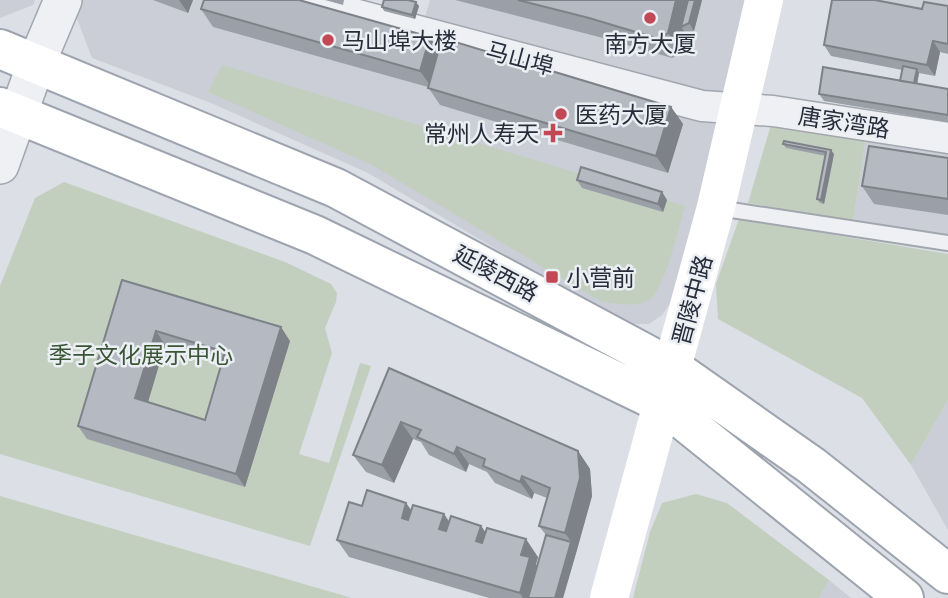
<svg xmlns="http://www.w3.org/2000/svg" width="948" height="598" viewBox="0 0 948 598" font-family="Quicksand,'Noto Sans SC',sans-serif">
<rect width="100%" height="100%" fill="#dcdfe5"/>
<!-- built -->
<path fill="#cbced6" d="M 0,0 L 35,0 L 33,5 L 0,18 Z
M 83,0 L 308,0 L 723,115 L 674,298 L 662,315 L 649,324 L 630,324 L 612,318 L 368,173 L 211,103 L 92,58 L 76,16 Z
M 430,0 L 751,0 L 726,100 L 422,26 Z
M 867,0 L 948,0 L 948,15 Z
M 866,137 L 948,150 L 948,236 L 853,221 Z
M 948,400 L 948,530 L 911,465 Z
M 829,580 L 851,598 L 819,598 Z"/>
<!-- green -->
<path fill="#c2cfbe" d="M 222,65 L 685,206 C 679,226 665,288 650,299 C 637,309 615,303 600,301 L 372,165 L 208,92 Z
M 772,121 L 866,137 L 853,221 L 748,203 Z
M 64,182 L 285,262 L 331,284 L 337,293 L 336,302 L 325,328 L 332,353 L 299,454 L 329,463 L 360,363 L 371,366 L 310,546 L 0,454 L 0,286 L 35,198 Z
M 739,219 L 948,254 L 948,400 L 911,465 L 862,398 L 718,319 L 716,284 Z
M 696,494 L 727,503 L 829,580 L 819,598 L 633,598 L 650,532 L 662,503 Z
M 0,496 L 352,598 L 0,598 Z"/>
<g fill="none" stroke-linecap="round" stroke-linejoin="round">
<!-- service casing -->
<g stroke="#a2a6ae" stroke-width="18">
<path id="service" d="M 718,208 L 948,243"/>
</g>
<!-- minor casing -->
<g stroke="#a2a6ae" stroke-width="33">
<path id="minor" d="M 301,0 L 702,106 L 773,111 L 948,138"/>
</g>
<!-- tertiary casing -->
<g stroke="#a2a6ae" stroke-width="40">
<path id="tertiary" d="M 0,165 L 36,64 L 63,0"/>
</g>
<!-- primary casing -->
<g stroke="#9da4b0" stroke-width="42">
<path id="primary" d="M 0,49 L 336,188 L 674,369 L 812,466 L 948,574
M 0,107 L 315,235 L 663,404 L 904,598"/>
</g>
<!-- service -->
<use href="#service" stroke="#eff0f4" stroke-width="14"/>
<!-- minor -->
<use href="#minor" stroke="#eff0f4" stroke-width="30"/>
<!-- tertiary -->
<use href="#tertiary" stroke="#eff0f4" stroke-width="37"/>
<!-- secondary -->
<path stroke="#fff" stroke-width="38" d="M 609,598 L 716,207 L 764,0"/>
<!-- primary -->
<use href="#primary" stroke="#fff" stroke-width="38"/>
</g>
<!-- wall -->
<path fill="#9b9fa7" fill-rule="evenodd" d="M 153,0 L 193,0 L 188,13 Z
M 325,0 L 344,0 L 343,5 Z
M 455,0 L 702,0 L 694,31 L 687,35 L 682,53 L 672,58 L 603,38 Z
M 419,6 L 415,19 L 384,11 L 382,7 Z
M 948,6 L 948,54 L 940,52 L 935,76 L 919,73 L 917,84 L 948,89 L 948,122 L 824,101 L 819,94 L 900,81 L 902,70 L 831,56 L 824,45 L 922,9 Z
M 201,9 L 430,37 L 439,50 L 671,107 L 683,124 L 668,173 L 440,105 L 428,87 L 213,27 Z
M 783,144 L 834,154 L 824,204 L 820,203 L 817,199 L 826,156 L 786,148 Z
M 948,158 L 948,215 L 874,204 L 862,186 Z
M 577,180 L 662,192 L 667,200 L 663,212 L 582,188 Z
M 122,280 L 290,341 L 245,487 L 87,439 L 78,426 ZM 165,345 L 222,362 L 205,420 L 148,402 Z
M 389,368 L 578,451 L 590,469 L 592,496 L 563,598 L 489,598 L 349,557 L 337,540 L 362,506 L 406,503 L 411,510 L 444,514 L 449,522 L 481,526 L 486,533 L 538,557 L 536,564 L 537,566 L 546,535 L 539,526 L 547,498 L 534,493 L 532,499 L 495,483 L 487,472 L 469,464 L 466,472 L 429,455 L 421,442 L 413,439 L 394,483 L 366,472 L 353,455 Z"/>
<!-- shaded-wall -->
<path fill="#7e8288" d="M 179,0 L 193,0 L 188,13 Z
M 676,0 L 702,0 L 694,31 L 689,23 L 681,27 L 687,35 L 682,53 L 668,33 Z
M 416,2 L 419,6 L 415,19 L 412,15 Z
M 430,37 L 442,54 L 432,88 L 420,71 Z
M 933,41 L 940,52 L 935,76 L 927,65 Z
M 917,69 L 919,73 L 916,90 L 913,86 Z
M 671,107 L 683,124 L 668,173 L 656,156 Z
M 831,150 L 834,154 L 824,204 L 821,200 Z
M 662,192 L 667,200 L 663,212 L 658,204 Z
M 281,327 L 290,341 L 245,487 L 236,474 Z
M 156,331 L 165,345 L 145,412 L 135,398 Z
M 401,422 L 413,439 L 394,483 L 382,465 Z
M 457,447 L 469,464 L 466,472 L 454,454 Z
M 578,451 L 590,469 L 592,496 L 577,550 L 565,533 Z
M 522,476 L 534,493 L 532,499 L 520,482 Z
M 406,503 L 418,520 L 414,535 L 402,518 Z
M 444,514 L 456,532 L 451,547 L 439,529 Z
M 481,526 L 493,543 L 488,558 L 476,541 Z
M 526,539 L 538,557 L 536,564 L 542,574 L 536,598 L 523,598 L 520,593 L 521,555 Z
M 571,542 L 577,550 L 563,598 L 555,598 Z"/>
<!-- building -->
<path fill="#b4b9c2" stroke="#7e8288" stroke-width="2" fill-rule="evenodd" d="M 204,0 L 299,0 L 430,37 L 420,71 L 201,9 Z
M 384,0 L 408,0 L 416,2 L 412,15 L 382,7 Z
M 518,0 L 676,0 L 668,33 L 659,39 L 589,18 Z
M 688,0 L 695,0 L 689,23 L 681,27 Z
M 832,0 L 875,0 L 922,9 L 924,2 L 948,6 L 948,44 L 933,41 L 927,65 L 824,45 Z
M 442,38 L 671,107 L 656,156 L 428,88 Z
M 903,66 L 917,69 L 914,83 L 900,81 Z
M 823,67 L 948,89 L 948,115 L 819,94 Z
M 784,141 L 831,150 L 821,200 L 817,199 L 826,152 L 783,144 Z
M 869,146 L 948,158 L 948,199 L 862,186 Z
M 581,167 L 662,192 L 658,204 L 577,180 Z
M 122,280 L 281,327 L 236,474 L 78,426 ZM 156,331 L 225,352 L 205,420 L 135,398 Z
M 389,368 L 578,451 L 580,478 L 565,533 L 539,526 L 550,488 L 522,476 L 520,482 L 483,466 L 485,459 L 457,447 L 454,454 L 417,437 L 421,430 L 401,422 L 382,465 L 353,455 Z
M 367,490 L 406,503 L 402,518 L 408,520 L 413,505 L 444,514 L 439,529 L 446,531 L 451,516 L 481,526 L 476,541 L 482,543 L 487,528 L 526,539 L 521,555 L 530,557 L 520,593 L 337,540 L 349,502 L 362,506 Z
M 546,535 L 571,542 L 555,598 L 528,598 Z"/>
<!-- markers -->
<g fill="#c34856" stroke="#ebeef3" stroke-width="2.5">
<circle cx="650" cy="18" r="7"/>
<circle cx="328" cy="40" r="7"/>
<circle cx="561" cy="114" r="7"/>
<path d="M549.5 122.5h7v7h7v7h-7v7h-7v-7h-7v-7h7z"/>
<rect x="545" y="270" width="14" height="14" rx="3.5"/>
</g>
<g text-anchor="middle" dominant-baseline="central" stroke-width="5" stroke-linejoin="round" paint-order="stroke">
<!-- poi labels -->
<g font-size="23" fill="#272d3a" stroke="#ebeef3" text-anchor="start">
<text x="342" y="40">马山埠大楼</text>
<text x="650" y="43" text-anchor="middle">南方大厦</text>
<text x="575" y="114">医药大厦</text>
<text x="539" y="133" text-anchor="end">常州人寿天</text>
<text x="566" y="277">小营前</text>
</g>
<!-- street labels -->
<g font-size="23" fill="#272d3a" stroke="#ebeef3">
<text transform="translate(520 58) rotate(15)">马山埠</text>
<text transform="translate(844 122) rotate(9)">唐家湾路</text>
<text transform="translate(496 273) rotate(28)">延陵西路</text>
<text transform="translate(692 300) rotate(-75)">晋陵中路</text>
</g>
<!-- park labels -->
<g font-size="23" fill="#3a5535" stroke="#ebeef3">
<text x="141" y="354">季子文化展示中心</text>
</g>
</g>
</svg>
